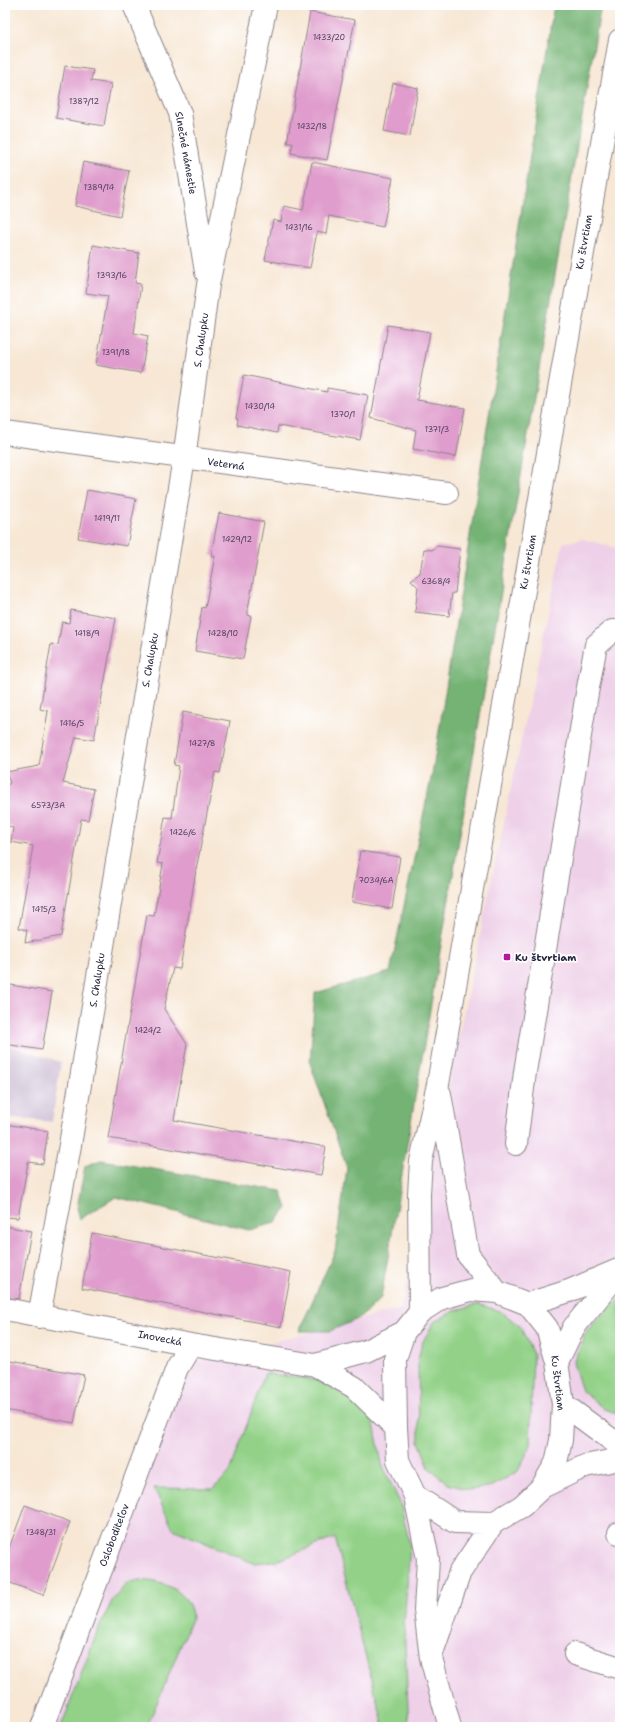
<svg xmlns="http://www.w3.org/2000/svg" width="625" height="1732" viewBox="0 0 625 1732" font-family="'Shantell Sans',sans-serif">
<rect width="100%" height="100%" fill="#fff"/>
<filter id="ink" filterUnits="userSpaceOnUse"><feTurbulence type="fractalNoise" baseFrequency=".025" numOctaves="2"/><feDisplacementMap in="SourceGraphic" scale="8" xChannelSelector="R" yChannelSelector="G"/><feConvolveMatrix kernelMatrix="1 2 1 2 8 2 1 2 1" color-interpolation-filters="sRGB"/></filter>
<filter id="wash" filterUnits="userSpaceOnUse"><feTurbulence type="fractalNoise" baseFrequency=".012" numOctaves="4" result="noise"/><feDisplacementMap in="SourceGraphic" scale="16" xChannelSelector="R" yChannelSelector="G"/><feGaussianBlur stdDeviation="0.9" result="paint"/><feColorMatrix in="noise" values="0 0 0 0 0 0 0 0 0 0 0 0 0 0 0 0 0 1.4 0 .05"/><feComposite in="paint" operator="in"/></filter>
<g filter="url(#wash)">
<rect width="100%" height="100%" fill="#f7e7d4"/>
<!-- built -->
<path fill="#eed0e8" d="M 583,539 L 620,549 L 620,1727 L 33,1727 L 171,1368 L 401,1309 L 563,543 Z"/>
<!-- industrial -->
<path fill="#ccbed4" d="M 5,1044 L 61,1062 L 52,1122 L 5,1117 Z"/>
<!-- green -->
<path fill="#92d187" stroke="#5a7a61" d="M 620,1298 L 620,1414 L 604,1409 L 582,1391 L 573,1363 L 587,1330 Z
M 478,1304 L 500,1311 L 520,1326 L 533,1354 L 530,1447 L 518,1471 L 493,1486 L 470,1490 L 448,1484 L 429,1468 L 419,1441 L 418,1360 L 422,1343 L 434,1322 L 454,1311 Z
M 265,1373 L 316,1380 L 354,1398 L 374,1424 L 382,1464 L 400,1503 L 410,1545 L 404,1625 L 409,1727 L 384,1727 L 335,1538 L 276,1561 L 253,1563 L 173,1529 L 154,1488 L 213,1489 L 230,1472 Z
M 139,1580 C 163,1581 192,1591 192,1619 L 147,1727 L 61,1727 L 98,1630 L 112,1601 L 127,1583 Z"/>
<!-- forest -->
<path fill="#75b374" stroke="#4c6a58" d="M 554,5 L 601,5 L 381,1298 L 360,1318 L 330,1331 L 299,1331 L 335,1251 L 347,1168 L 310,1063 L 315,993 L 390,972 L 433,769 Z
M 101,1160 L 281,1191 L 287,1208 L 275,1223 L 249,1230 L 116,1197 L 80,1219 L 77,1208 L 85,1166 Z"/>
<g id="blocks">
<!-- building -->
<path fill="#df9ccc" d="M 310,12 L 355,20 L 327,160 L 291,153 L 293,143 L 287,143 Z
M 65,66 L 93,70 L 91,81 L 111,84 L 104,126 L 56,118 Z
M 393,83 L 418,88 L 410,136 L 384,131 Z
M 83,162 L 129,171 L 120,216 L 75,206 Z
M 312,162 L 393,178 L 383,227 L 329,216 L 326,234 L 317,232 L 310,268 L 265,260 L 273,220 L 281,222 L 284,206 L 303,210 Z
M 93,245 L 139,253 L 135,283 L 141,284 L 134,333 L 148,336 L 141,373 L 96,365 L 108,296 L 86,293 Z
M 388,325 L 430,332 L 417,400 L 465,408 L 456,457 L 413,449 L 416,430 L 371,418 Z
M 244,375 L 327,392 L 327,388 L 368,395 L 360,440 L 278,426 L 277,433 L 237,425 L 238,419 L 236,418 Z
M 87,490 L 136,499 L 127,546 L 78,538 Z
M 219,513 L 264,522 L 248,609 L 248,615 L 251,616 L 243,659 L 195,651 L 202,607 L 205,608 L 215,556 L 211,556 Z
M 437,546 L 460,549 L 455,593 L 452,593 L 449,616 L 415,612 L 418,587 L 411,580 L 420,573 L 424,549 L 432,550 Z
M 71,610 L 116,618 L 94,740 L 76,737 L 63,783 L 94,789 L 88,820 L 81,819 L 61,936 L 25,943 L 27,930 L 19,928 L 33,846 L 11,842 L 13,828 L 5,824 L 5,787 L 10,783 L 6,772 L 39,766 L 48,711 L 40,709 L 51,644 L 58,645 L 62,622 L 69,623 Z
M 183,712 L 230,721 L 220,773 L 215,772 L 196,870 L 180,969 L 173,968 L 164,1009 L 187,1044 L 174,1120 L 326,1147 L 321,1175 L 108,1138 L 147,915 L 154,916 L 163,864 L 157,863 L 165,817 L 172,818 L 179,766 L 174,765 Z
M 360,851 L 400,857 L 392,909 L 352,902 Z
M 5,984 L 52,992 L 42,1050 L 5,1044 Z
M 5,1124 L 48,1131 L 43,1164 L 28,1162 L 18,1218 L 5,1217 Z
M 5,1226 L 31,1231 L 19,1299 L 5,1297 Z
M 92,1233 L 291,1272 L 281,1327 L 82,1288 Z
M 5,1360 L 84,1375 L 74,1423 L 5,1410 Z
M 25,1505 L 70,1522 L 43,1595 L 5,1581 L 5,1559 Z"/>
</g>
</g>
<g filter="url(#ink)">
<use href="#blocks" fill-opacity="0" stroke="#8c8488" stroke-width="1"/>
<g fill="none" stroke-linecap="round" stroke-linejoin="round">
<!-- minor casing -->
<g stroke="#8c8488" stroke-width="24">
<path id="minor" d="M 134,5 L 180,113 L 206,272
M 5,433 L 447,493
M 440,1094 L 468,1255 L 497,1292
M 516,1144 L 525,1072 L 587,693 L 596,645 L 612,631 L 620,631
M 471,1290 L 497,1292 L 528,1304 L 547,1328 L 557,1362 L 563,1404 L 561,1440 L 556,1463 L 542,1487 L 522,1506 L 493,1523 L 455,1522 L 415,1496 L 398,1460 L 396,1428 L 395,1359 L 404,1332 L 420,1312 L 442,1298 Z
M 528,1304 L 569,1291 L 618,1270
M 5,1309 L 191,1345 L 315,1365 L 354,1387 L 396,1428
M 420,1312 L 419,1194 L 421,1161 L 438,1084 L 620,40
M 39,1317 L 70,1145 L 184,458 L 208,285 L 266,5
M 557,1362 L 574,1327 L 620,1271
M 315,1365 L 366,1351 L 404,1332
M 563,1404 L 620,1446
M 542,1487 L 585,1466 L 620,1459
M 415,1496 L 428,1559 L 425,1610 L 431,1658 L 450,1727
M 619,1533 L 620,1533
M 432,1653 L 460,1572 L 493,1523
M 575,1654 L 620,1668
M 42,1727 L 177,1368 L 191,1345"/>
</g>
<!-- minor -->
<use href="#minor" stroke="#fff" stroke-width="22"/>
</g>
</g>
<!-- markers -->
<rect fill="#b5179e" stroke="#fff" stroke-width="1.5" x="503" y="953" width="8" height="8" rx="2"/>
<g text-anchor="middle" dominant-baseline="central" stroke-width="3.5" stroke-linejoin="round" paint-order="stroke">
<!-- number labels -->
<g font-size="8" fill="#51405f">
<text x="329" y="37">1433/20</text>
<text x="84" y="101">1387/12</text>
<text x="312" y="126">1432/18</text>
<text x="99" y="187">1389/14</text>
<text x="299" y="227">1431/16</text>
<text x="112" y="275">1393/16</text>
<text x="116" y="352">1391/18</text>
<text x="260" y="406">1430/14</text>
<text x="343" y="414">1370/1</text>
<text x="437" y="429">1371/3</text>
<text x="107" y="518">1419/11</text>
<text x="237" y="539">1429/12</text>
<text x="436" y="581">6368/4</text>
<text x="87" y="633">1418/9</text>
<text x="223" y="633">1428/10</text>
<text x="72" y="723">1416/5</text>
<text x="202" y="743">1427/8</text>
<text x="48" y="805">6573/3A</text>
<text x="183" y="832">1426/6</text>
<text x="376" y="880">7034/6A</text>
<text x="44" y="909">1415/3</text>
<text x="148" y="1030">1424/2</text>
<text x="41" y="1532">1348/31</text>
</g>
<!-- street labels -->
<g font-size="10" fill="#22223b" stroke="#fff">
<text transform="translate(186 153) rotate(80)">Slnečné námestie</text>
<text transform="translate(584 242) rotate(-80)">Ku štvrtiam</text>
<text transform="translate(201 340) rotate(-82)">S. Chalupku</text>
<text transform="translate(226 464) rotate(8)">Veterná</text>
<text transform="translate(528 562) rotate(-80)">Ku štvrtiam</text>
<text transform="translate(150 660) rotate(-80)">S. Chalupku</text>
<text transform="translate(97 980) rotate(-81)">S. Chalupku</text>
<text transform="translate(160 1338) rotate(11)">Inovecká</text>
<text transform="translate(558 1383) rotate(83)">Ku štvrtiam</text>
<text transform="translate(114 1535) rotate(-69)">Osloboditeľov</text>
</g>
<!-- poi labels -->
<g font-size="10" font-weight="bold" fill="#22223b" stroke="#fff" text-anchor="start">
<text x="515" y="957">Ku štvrtiam</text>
</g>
</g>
<!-- margin -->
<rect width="625" height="1732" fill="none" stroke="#fff" stroke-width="20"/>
</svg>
